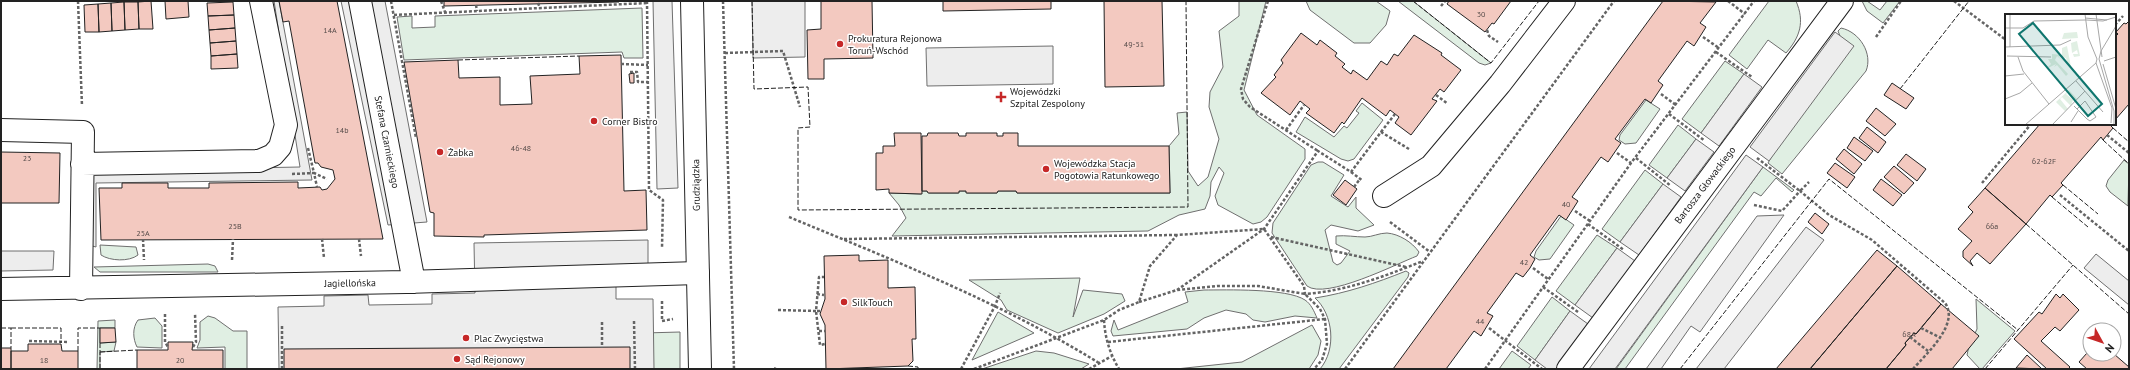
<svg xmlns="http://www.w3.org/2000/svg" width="2130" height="370" viewBox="0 0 2130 370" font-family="'PT Sans',sans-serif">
<rect width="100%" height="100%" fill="#fff"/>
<!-- green -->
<path fill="#e0efe3" stroke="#6f6f6f" d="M 1239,1 L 1266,1 L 1244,90 L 1257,115 L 1305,149 L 1305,159 L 1267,217 L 1261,222 L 1253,224 L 1218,205 L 1215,196 L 1224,173 L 1219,167 L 1211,182 L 1210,196 L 1205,209 L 1179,215 L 1148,231 L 892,236 L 906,218 L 899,205 L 889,193 L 921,194 L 922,191 L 927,191 L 929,193 L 958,193 L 959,191 L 966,191 L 967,193 L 997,193 L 998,191 L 1016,191 L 1017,193 L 1170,193 L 1169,146 L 1179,134 L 1177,113 L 1187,112 L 1188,171 L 1198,186 L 1208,177 L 1219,139 L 1209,107 L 1210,92 L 1223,67 L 1219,31 L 1239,16 Z
M 1306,1 L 1376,1 L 1390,11 L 1386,25 L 1370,43 L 1354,43 L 1310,10 Z
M 1398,1 L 1413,1 L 1491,63 L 1485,65 L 1479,63 Z
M 1769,1 L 1796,1 C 1805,22 1800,37 1786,53 L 1768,40 L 1747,69 L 1729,55 Z
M 1862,1 L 1867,1 L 1880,10 L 1887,1 L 1900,1 L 1883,23 L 1867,11 Z
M 642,8 L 643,58 L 624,58 L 622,52 L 404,60 L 397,17 L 412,16 L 412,28 L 435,27 L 435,16 Z
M 1841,28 C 1860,32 1873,54 1866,71 L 1782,174 L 1768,163 L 1840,36 L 1838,31 Z
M 1725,61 L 1744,74 L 1701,133 L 1682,119 Z
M 1646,100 L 1660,109 L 1636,143 L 1625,144 L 1619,140 L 1620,135 Z
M 1362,103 L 1383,120 L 1354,159 L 1348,161 L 1341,159 L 1296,132 L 1305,117 L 1334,137 L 1344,126 L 1347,128 L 1359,113 L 1356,111 Z
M 1678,125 L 1696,139 L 1667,178 L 1649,165 Z
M 2124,160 L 2129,164 L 2128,206 L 2110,192 L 2106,186 L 2108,180 Z
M 1318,162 L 1323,162 L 1344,175 L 1331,196 L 1348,207 L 1356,197 L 1356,208 L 1374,225 L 1358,231 L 1331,225 L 1325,230 L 1333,262 L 1337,265 L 1341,263 L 1350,251 L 1336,244 L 1336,236 C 1346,235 1355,237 1365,237 C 1372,237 1379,233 1387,233 C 1399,234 1412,242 1419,252 L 1417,256 C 1396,264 1326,300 1307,286 L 1272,233 L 1273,223 L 1311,165 Z
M 1763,167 L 1794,190 L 1792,192 L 1776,178 L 1761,196 L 1754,192 L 1625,369 L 1616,369 Z
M 1645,170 L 1663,184 L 1620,242 L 1602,229 Z
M 1561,216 L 1574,225 L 1550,259 L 1539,260 L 1534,257 L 1536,251 Z
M 1597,235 L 1617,248 L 1575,305 L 1556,291 Z
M 100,245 L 136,247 L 138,255 C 129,262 110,261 101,255 Z
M 208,264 L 215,266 L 218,272 L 100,272 L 94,267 Z
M 1406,271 L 1409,273 L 1408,277 L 1339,369 L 1320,369 C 1337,349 1333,314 1315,298 C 1347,293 1376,283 1406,271 Z
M 1080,278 L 1073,317 L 1083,290 L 1122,294 L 1125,301 L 1104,314 L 1058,333 L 1007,310 L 1001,300 L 969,280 Z
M 1204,290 C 1226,290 1287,288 1305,300 C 1311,304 1314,311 1317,318 L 1295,316 L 1265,322 L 1253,320 L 1246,314 L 1226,310 L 1204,318 L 1187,329 L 1113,336 L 1111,331 L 1114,320 L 1118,330 L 1188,302 L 1185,292 Z
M 1552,297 L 1570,311 L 1535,360 L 1517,346 Z
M 1976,299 L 2015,331 L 1982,369 L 1980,369 L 1967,355 L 1969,346 L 1977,329 Z
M 998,312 L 1034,333 L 972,360 Z
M 208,316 L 215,318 L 233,331 L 247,331 L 247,369 L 225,369 L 225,347 L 197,348 L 200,340 L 200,322 Z
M 155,318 L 162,326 L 162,348 L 137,347 C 133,339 132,328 138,320 Z
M 115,320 L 115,328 L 100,328 L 100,343 L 116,342 L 114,351 L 100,352 L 100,369 L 97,369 L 98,321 Z
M 1312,325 L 1321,341 L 1318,355 L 1309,369 L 1176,369 L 1242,362 Z
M 680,332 L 680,369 L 644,369 L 644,333 Z
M 1036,351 L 1054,353 L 1089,364 L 1081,369 L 982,369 Z
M 1512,351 L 1531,365 L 1528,369 L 1499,369 Z"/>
<!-- parking -->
<path fill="#ededed" stroke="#6f6f6f" d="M 274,1 L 279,1 L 312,180 L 96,183 L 96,247 L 85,244 L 90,171 L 300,167 Z
M 341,1 L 385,1 L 427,222 L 388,225 Z
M 653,1 L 672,1 L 678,188 L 657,189 Z
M 752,1 L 805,1 L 805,57 L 753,58 Z
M 1835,32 L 1854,46 L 1769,161 L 1750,147 Z
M 1053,46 L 1053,84 L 927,86 L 926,48 Z
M 1744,74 L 1762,87 L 1719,146 L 1701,133 Z
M 1696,139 L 1714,152 L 1685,191 L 1667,178 Z
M 1746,155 L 1763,167 L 1615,369 L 1589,369 Z
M 1663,184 L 1681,197 L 1639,255 L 1620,242 Z
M 1784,215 L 1700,332 L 1691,326 L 1661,369 L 1646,369 L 1757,216 Z
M 1806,227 L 1824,240 L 1724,369 L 1696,369 Z
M 648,240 L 648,266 L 616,267 L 616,299 L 653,299 L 654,369 L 279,369 L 278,307 L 324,306 L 324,296 L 368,295 L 369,305 L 432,304 L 432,294 L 475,293 L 474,243 Z
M 1617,248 L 1635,261 L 1593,318 L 1575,305 Z
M 1,251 L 54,251 L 53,270 L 1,271 Z
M 2096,254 L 2129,281 L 2129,305 L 2084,268 Z
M 1570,311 L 1588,324 L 1556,369 L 1547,369 L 1535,360 Z"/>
<!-- building -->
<path fill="#f3c9c0" stroke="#222" d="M 151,1 L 153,29 L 139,29 L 138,2 Z
M 165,1 L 188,1 L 189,17 L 166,19 Z
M 279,1 L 337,1 L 383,239 L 101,240 L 99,188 L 122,188 L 122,183 L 168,183 L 168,188 L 209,188 L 209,183 L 298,182 L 298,188 L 320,187 L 322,190 L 327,189 L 335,179 L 333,170 L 321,167 L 318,163 L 315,163 L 289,21 L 283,22 Z
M 444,1 L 619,1 L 619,2 L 444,6 Z
M 821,1 L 872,1 L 873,58 L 824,59 L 824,79 L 808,79 L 807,30 L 821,29 Z
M 943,1 L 1051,1 L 1051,9 L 943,11 Z
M 1104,1 L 1162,1 L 1164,86 L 1105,87 Z
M 1449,1 L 1511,1 L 1494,24 L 1492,23 L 1485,32 L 1447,4 Z
M 1663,1 L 1716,2 L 1700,23 L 1706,27 L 1694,46 L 1687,41 L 1658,81 L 1663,85 L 1651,103 L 1645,99 L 1615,139 L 1621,143 L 1608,162 L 1601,157 L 1572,197 L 1578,201 L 1566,220 L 1559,215 L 1530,255 L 1535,259 L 1530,268 L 1523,277 L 1516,273 L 1487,313 L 1493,316 L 1481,336 L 1474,331 L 1446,369 L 1393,369 Z
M 124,2 L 125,30 L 112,31 L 111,3 Z
M 124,2 L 138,2 L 139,29 L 125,30 Z
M 233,2 L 234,15 L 208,16 L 207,3 Z
M 111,3 L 112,31 L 99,32 L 98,4 Z
M 98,4 L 99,32 L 85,32 L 84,5 Z
M 234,15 L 235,28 L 209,30 L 208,16 Z
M 2129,21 L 2129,104 L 2115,120 L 2115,37 L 2118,34 L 2116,32 L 2124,23 L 2126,24 Z
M 235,28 L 236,41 L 210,43 L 209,30 Z
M 1301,33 L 1317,45 L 1320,40 L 1337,53 L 1335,56 L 1345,64 L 1342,67 L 1351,74 L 1353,70 L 1367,80 L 1381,61 L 1387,65 L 1394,54 L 1398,56 L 1414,35 L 1442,53 L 1441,55 L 1461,70 L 1444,92 L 1440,89 L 1432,99 L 1437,101 L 1411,135 L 1395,123 L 1399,117 L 1390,110 L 1386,116 L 1362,98 L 1344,124 L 1342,122 L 1334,133 L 1306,113 L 1310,109 L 1300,101 L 1290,115 L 1261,93 L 1276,77 L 1274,75 L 1283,63 L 1281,60 Z
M 236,41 L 237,54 L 211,56 L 210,43 Z
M 237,54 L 238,68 L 211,69 L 211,56 Z
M 621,55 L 624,191 L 646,190 L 647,230 L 484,235 L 484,237 L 434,236 L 434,213 L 430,212 L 404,62 L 458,60 L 459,78 L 500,77 L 500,105 L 532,104 L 530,76 L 580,74 L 579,56 Z
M 634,73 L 634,83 L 630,83 L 629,74 Z
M 1892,83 L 1914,98 L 1906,109 L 1884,95 Z
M 1876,108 L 1896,124 L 1885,136 L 1866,121 Z
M 2040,124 L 2112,124 L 2111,126 L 2113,128 L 2103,140 L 2101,137 L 2061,183 L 2063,185 L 2052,197 L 2050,195 L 2026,224 L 1985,188 Z
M 1867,127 L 1886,142 L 1878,153 L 1859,138 Z
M 894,133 L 921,133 L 922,194 L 889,193 L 889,189 L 876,190 L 876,153 L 883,153 L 883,146 L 895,146 Z
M 928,133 L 958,133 L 959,136 L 966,136 L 966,133 L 997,133 L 997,136 L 1003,136 L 1003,133 L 1018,133 L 1018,146 L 1169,146 L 1170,193 L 1017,193 L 1016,191 L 998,191 L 997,193 L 966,193 L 966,191 L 959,191 L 959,193 L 928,193 L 927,191 L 922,191 L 922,136 L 927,136 Z
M 1854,137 L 1873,151 L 1865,161 L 1847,148 Z
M 1844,149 L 1862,164 L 1854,174 L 1836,159 Z
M 1,152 L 60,153 L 59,203 L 1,203 Z
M 1906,154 L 1926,169 L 1917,181 L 1897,165 Z
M 1835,163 L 1855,177 L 1847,188 L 1827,173 Z
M 1894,166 L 1914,183 L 1904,194 L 1884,177 Z
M 1881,179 L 1902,195 L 1893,206 L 1873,190 Z
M 1345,180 L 1357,189 L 1346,205 L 1333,195 Z
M 1985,188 L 2026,224 L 1990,264 L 1977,253 L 1970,261 L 1973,266 L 1963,257 L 1963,251 L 1972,241 L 1958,229 L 1973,212 L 1968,207 Z
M 1815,213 L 1829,224 L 1822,234 L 1808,222 Z
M 1877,250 L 1897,266 L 1810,369 L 1776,369 Z
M 859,255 L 859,261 L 888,260 L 888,288 L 915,287 L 916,339 L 912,339 L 913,361 L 908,366 L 826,369 L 825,325 L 820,314 L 825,299 L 824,256 Z
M 1897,266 L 1941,304 L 1916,334 L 1914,333 L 1905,343 L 1906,345 L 1886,369 L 1810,369 Z
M 2056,294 L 2060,298 L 2063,294 L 2079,310 L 2060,331 L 2055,327 L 2041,341 L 2070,367 L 2068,369 L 2047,369 L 2014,339 L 2039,312 L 2042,314 Z
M 1941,304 L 1979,336 L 1952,369 L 1886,369 L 1906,345 L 1905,343 L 1914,333 L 1916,334 Z
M 100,328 L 115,328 L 116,342 L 100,343 Z
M 168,342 L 193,342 L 192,350 L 223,350 L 223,369 L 137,369 L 137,350 L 168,350 Z
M 28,344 L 61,344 L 62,351 L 78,351 L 78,369 L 11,369 L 11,351 L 28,351 Z
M 630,347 L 630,369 L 284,369 L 284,349 Z
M 1,348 L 11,348 L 11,369 L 1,369 Z
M 2087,353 L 2092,357 L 2095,354 L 2114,354 L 2129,367 L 2129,369 L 2087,369 L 2079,362 Z
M 2027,355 L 2042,369 L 2016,368 Z"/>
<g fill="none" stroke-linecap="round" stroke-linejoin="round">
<!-- street casing -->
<g stroke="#222" stroke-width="24">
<path id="street" d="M 360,1 L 414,282
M 1,130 L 83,132 L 81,289
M 82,164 L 259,161 L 273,155 L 280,147 L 286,125 L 261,1
M 1384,196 L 1431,166 L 1500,84 L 1564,1
M 1,289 L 406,282 L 698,273
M 1568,369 L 1842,1"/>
</g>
<!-- secondary casing -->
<g stroke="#222" stroke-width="24">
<path id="secondary" d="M 692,1 L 700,369"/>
</g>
<!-- path -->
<path stroke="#646464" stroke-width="2.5" stroke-dasharray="3 2" stroke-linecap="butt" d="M 78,1 L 82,106
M 391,1 L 416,138
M 441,1 L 445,12
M 647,1 L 649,190 L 663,200 L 662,248
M 723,1 L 734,369
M 1268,1 L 1241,89 L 1243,99 L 1250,107 L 1318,151
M 1728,1 L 1745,14
M 1954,1 L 2006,40
M 538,3 L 540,8
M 476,5 L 477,11
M 1441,6 L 1445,1
M 394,15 L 647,3
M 2115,25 L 2123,16
M 1487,30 L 1489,36 L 1498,42
M 1703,37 L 1719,48
M 1876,37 L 1901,1
M 1716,52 L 1752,77
M 725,53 L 783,51 L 800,107
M 621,64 L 648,65
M 630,72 L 637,72 L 638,82 L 648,82
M 1661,94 L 1676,105
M 1436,95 L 1448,104
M 1669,114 L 1705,141
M 1286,130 L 1304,105
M 1381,132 L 1395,114
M 2107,135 L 2129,153
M 308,148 L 314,173 L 327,179
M 1617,153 L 1631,163
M 1636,158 L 1671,186
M 1757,158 L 1800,191 L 1809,182
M 1351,172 L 1363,181
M 292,174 L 314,173 L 317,187
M 1982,183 L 2031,124
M 1354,187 L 1360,179
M 2060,195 L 2129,251
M 1754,205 L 1782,211 L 1800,191 L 1829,215 L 1872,240 L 1945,303 C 1960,324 1926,354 1913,369
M 1575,211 L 1590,221
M 789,217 C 895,261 1002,303 1099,363
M 1390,222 L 1430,252
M 1588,224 L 1624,250
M 1271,237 L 1406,267
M 143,239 L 144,260
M 322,239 L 324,258
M 359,239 L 361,256
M 844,239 L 1177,235
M 232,260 L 233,239
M 1533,268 L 1548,279
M 1543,287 L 1578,312
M 1177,290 L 1264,229 L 1318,151 L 1351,172 L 1381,132 L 1409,149
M 817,294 L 824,295
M 662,301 L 662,321 L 673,319
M 1139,302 L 1177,290 L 1217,286 L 1258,286 L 1305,294 L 1320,309 L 1325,319 L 1327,344 L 1322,360 L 1314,369
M 778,310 L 816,311 L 819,277 L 824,277
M 820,311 L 816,311 L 820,345 L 825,344
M 165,314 L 165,342 L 168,347
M 1104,320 C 1105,338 1110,354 1119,369
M 634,321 L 635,369
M 602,322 L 602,348
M 1489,328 L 1542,369
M 1921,328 L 1939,337
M 819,331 L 825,331
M 1910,337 L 1928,351
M 29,341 L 69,342
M 1108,342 L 1325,319
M 193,347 L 196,342 L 195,313
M 774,368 L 776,369
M 282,369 L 282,325
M 961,369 L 995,306 L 1000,293
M 974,369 L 1104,320 L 1119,310 L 1139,302 L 1150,266 L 1177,235 L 1264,229 L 1304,286 L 1305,294 C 1347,291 1385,276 1423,261
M 1089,369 L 1112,356
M 1345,369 L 1614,1
M 1485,369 L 1631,163 L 1754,1"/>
<!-- street -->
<use href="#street" stroke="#fff" stroke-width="22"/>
<!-- secondary -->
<use href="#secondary" stroke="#fff" stroke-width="22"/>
<!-- fence -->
<path stroke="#222" stroke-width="1" stroke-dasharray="5 2" stroke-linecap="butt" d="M 752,1 L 754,89 L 808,87 L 810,127 L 798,128 L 798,210 L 1188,207 L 1186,1
M 1413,1 L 1491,63 L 1539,1
M 458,60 L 579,56
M 1900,89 L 1969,1
M 2113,128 L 2129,142
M 2103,140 L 2129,164
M 2063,185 L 2098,214
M 2052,197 L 2088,227
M 2026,224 L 2129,314
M 1,328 L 11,328 L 11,348
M 11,328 L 61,328 L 61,343
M 78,351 L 78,328 L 100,328
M 100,352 L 137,350
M 908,366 L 918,367 L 918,369
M 100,369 L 100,343
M 1680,369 L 1829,179 L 2018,330
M 1985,369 L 2073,265"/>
</g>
<!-- markers -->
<g fill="#c62828" stroke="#fff" stroke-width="1.5">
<circle cx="840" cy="44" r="4"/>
<path d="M999 91h4v4h4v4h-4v4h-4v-4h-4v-4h4z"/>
<circle cx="594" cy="121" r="4"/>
<circle cx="440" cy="152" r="4"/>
<circle cx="1046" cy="169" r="4"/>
<circle cx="844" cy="302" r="4"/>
<circle cx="466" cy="338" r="4"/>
<circle cx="457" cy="359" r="4"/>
</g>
<g text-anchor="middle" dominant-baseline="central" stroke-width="3" stroke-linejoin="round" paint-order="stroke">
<!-- number labels -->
<g font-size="8" fill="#564c4a">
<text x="1481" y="14">30</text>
<text x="330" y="30">14A</text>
<text x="1134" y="44">49-51</text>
<text x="342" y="130">14b</text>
<text x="521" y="148">46-48</text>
<text x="27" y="158">23</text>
<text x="2044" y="161">62-62F</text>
<text x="1566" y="204">40</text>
<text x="235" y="226">25B</text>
<text x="1992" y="226">66a</text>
<text x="143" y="233">25A</text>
<text x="1524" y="262">42</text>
<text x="1480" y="321">44</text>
<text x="1909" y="334">68A</text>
<text x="44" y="360">18</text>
<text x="180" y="360">20</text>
</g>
<!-- poi labels -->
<g font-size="10" fill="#222" stroke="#fff" text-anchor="start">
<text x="848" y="38">Prokuratura Rejonowa<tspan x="848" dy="12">Toruń-Wschód</tspan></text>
<text x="1010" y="91">Wojewódzki<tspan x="1010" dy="12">Szpital Zespolony</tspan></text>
<text x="602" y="121">Corner Bistro</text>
<text x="448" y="152">Żabka</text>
<text x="1054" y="163">Wojewódzka Stacja<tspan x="1054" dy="12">Pogotowia Ratunkowego</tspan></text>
<text x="852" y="302">SilkTouch</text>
<text x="474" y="338">Plac Zwycięstwa</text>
<text x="465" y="359">Sąd Rejonowy</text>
</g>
<!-- street labels -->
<g font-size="10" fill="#222" stroke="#fff">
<text transform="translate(387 142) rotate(79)">Stefana Czarnieckiego</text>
<text transform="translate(696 185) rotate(-91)">Grudziądzka</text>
<text transform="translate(1705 185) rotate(-53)">Bartosza Głowackiego</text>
<text transform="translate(350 283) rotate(-1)">Jagiellońska</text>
</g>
</g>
<!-- overview -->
<g transform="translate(2005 14)">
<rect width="111" height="111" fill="#fff"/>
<path d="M 72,18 L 73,24 L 57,25 L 59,19 ZM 72,27 L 75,42 L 69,43 L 68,40 L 73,40 L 72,36 L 67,39 L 66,29 ZM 62,32 L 66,53 L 69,53 L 66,53 L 63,51 L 61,44 L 53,42 L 60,49 L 52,42 L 50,46 L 63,60 L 61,62 L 52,51 L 49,53 L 51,50 L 41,55 L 46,50 L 43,45 L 47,45 L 47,40 L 57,41 L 57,34 ZM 64,76 L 72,85 L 70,86 L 63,78 L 61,80 L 68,86 L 66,92 L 57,83 L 55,85 L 63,95 L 60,97 L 51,88 Z" fill="#e0efe3"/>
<path fill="none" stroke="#a7a7a7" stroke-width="1" d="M 5,0 L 5,33M 80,0 L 83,23 L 92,45M 91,0 L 97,43M 80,4 L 102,6M 81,6 L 98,7 L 111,3M 0,14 L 18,14 L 29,7 L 81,6M 0,33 L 55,31 L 66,26M 2,42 L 46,43M 13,43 L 18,57 L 44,90M 92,45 L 91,49 L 107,94 L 106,109M 99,47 L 111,43M 98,50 L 111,95M 0,62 L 19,60M 71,67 L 98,98M 0,85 L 15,79 L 27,69M 69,92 L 82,105 L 85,107 L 91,103 L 80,87 L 72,95M 66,108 L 73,97M 20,111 L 91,49M 47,111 L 80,77M 109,111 L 109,97 L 94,45 L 96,37 L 111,12"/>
<path fill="#0f766e" fill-opacity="0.15" stroke="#0f766e" stroke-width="2" d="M 28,9 L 97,90 L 83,102 L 14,20 Z"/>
<rect width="111" height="111" fill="none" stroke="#222" stroke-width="2"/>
</g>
<!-- border -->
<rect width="2130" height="370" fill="none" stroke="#222222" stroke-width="4"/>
<!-- north arrow -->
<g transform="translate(2102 342) rotate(130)"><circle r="19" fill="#ffffff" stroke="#a7a7a7"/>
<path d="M0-3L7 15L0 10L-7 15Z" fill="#c62828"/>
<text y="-6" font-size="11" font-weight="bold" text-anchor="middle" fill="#222222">N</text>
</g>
</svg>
